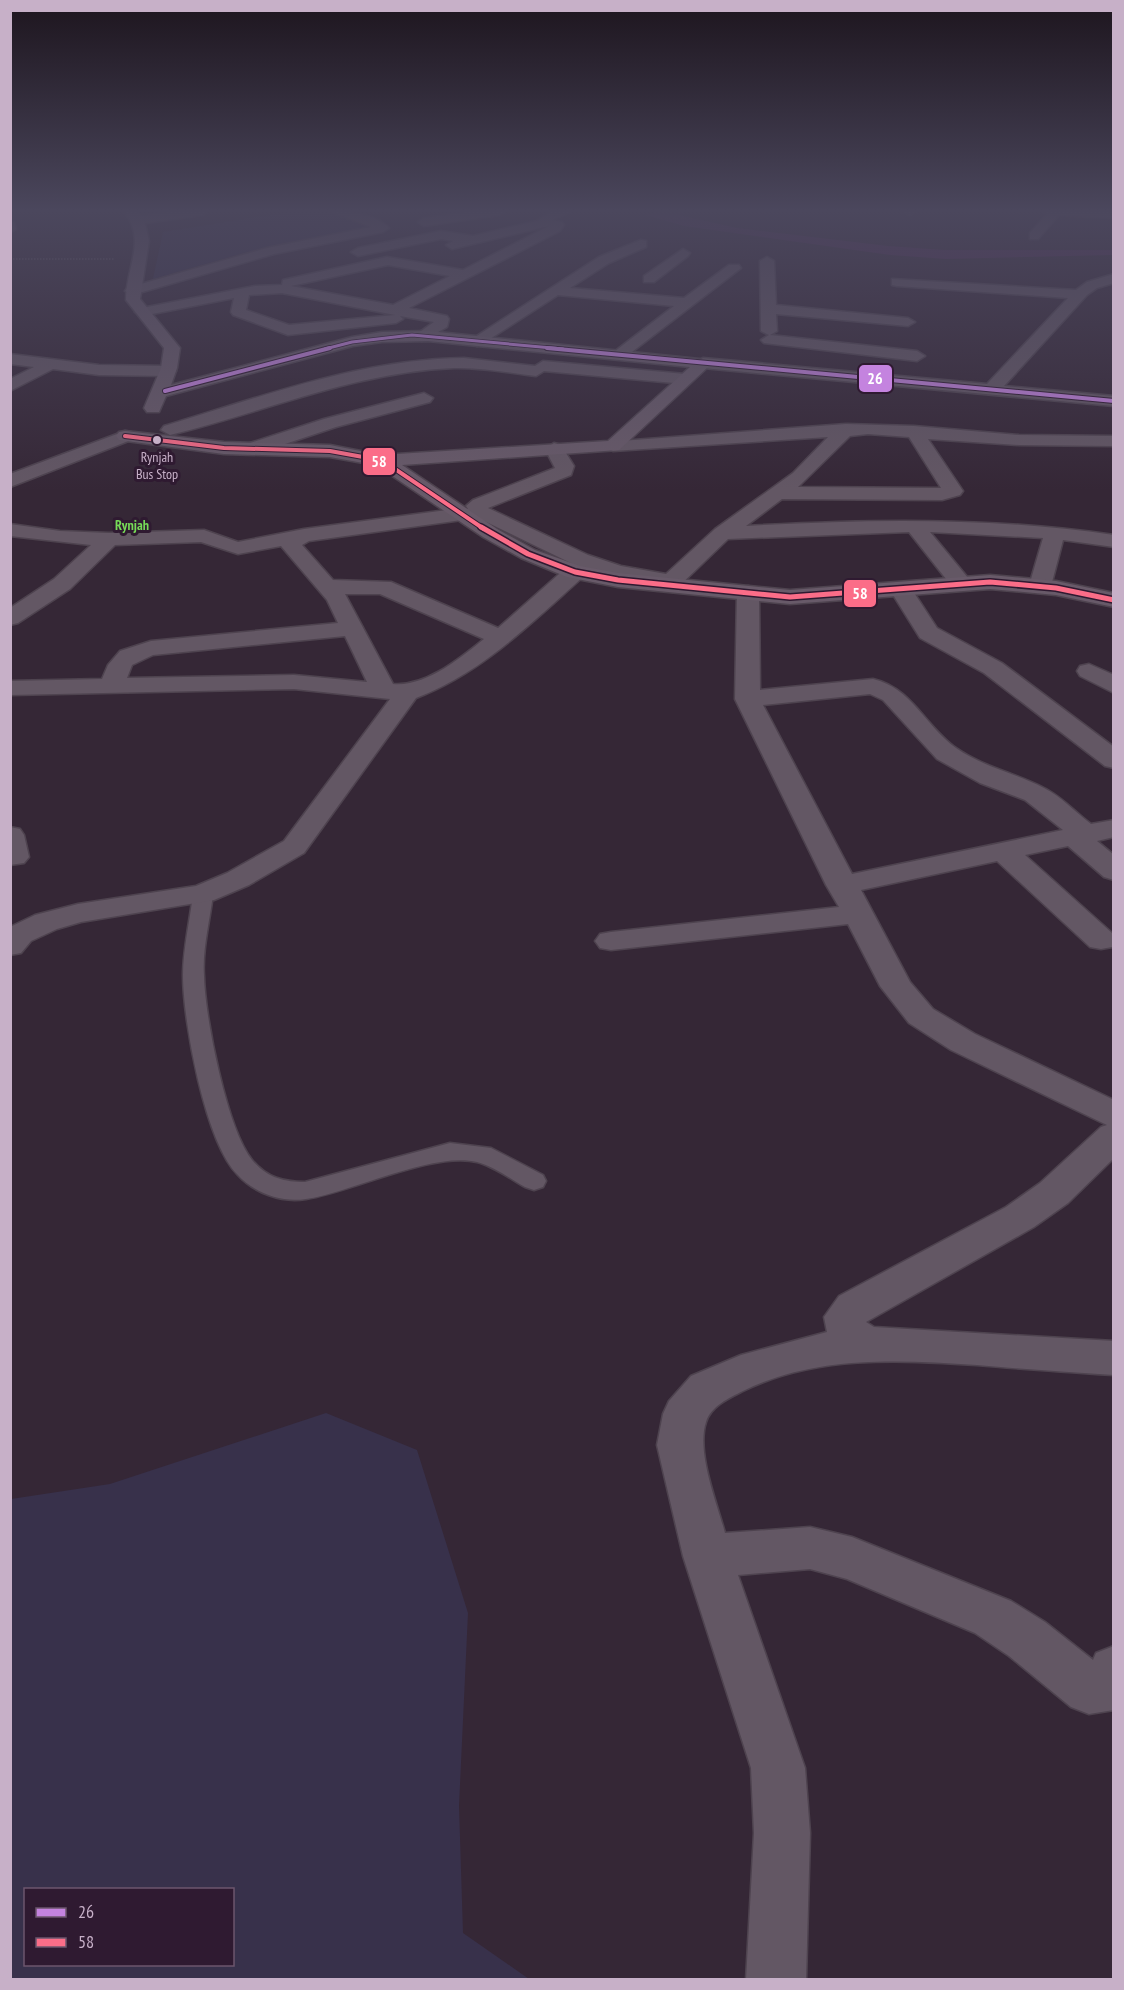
<svg xmlns="http://www.w3.org/2000/svg" width="1124" height="1990" viewBox="0 0 1124 1990" font-family="'PT Sans Narrow',sans-serif">
<rect width="100%" height="100%" fill="#352736"/>
<!-- green -->
<path fill="#38314b" fill-rule="evenodd" d="M 296,211 L 326,211 L 370,227 L 247,252 L 153,279 L 163,232 Z
M 326,1413 L 417,1450 L 468,1613 L 459,1806 L 463,1933 L 529,1979 L 11,1979 L 11,1499 L 110,1484 ZM 26,1890 L 232,1890 L 232,1964 L 26,1964 Z"/>
<!-- water -->
<path fill="#502954" d="M 657,211 L 687,211 L 679,215 L 737,228 L 888,246 L 945,250 L 1113,250 L 1113,255 L 946,259 L 890,255 L 684,226 L 646,215 Z"/>
<g fill="none" stroke-linecap="round" stroke-linejoin="round">
<!-- lane casing -->
<g stroke="#4e434f" stroke-width="3">
<path id="lane" d="M 203,888 L 213,894 C 210,920 202,950 204,976 C 205,1018 227,1129 252,1160 C 267,1178 284,1182 305,1182 L 450,1143 L 491,1148 L 543,1175 L 546,1181 L 543,1187 L 534,1190 L 525,1187 C 511,1179 493,1166 477,1162 C 434,1151 352,1192 306,1199 C 281,1203 254,1193 237,1174 C 205,1141 183,1021 183,975 C 183,949 190,920 193,894 Z"/>
</g>
<!-- street casing -->
<g stroke="#4e434f" stroke-width="3">
<path id="street" d="M 177,211 L 208,211 L 202,215 L 139,224 L 133,220 L 139,216 Z
M 330,211 C 348,211 376,214 389,228 L 383,232 L 274,254 L 132,295 L 125,291 L 127,288 L 267,248 L 371,227 Z
M 475,211 L 505,211 L 499,215 L 424,226 L 418,222 L 424,218 Z
M 552,211 L 572,211 L 552,220 L 562,222 L 564,225 L 560,231 L 409,308 L 447,316 L 449,319 L 447,327 L 422,341 L 414,336 L 434,322 L 400,316 L 403,319 L 396,323 L 288,335 L 233,315 L 231,312 L 234,298 L 142,316 L 135,312 L 142,308 L 255,286 L 282,285 L 283,280 L 387,257 L 463,270 L 549,226 L 452,249 L 446,245 L 453,241 L 441,239 L 358,256 L 351,252 L 358,248 L 441,231 L 473,236 L 537,221 ZM 388,265 L 450,276 L 393,305 L 291,286 ZM 282,293 L 395,315 L 289,325 L 246,310 L 249,295 Z
M 902,211 L 916,211 L 910,215 Z
M 1042,211 L 1114,211 L 1114,218 L 1059,215 L 1038,239 L 1030,239 L 1030,233 L 1047,214 Z
M 10,221 L 14,222 L 16,229 L 10,233 Z
M 641,240 L 646,241 L 646,247 L 609,263 L 570,288 L 684,298 L 729,265 L 739,265 L 741,268 L 624,358 L 612,358 L 610,355 L 674,306 L 558,295 L 482,344 L 477,346 L 469,341 L 599,257 Z
M 683,249 L 690,253 L 688,256 L 654,282 L 644,282 L 644,276 Z
M 767,257 L 774,261 L 776,305 L 908,318 L 915,322 L 908,326 L 776,314 L 777,331 L 770,335 L 917,351 L 925,356 L 917,361 L 764,343 L 761,340 L 769,335 L 761,331 L 760,261 Z
M 1114,274 L 1114,283 L 1097,288 L 1087,295 L 1004,386 L 1114,396 L 1114,406 L 703,368 L 695,363 L 703,358 L 987,384 L 1068,298 L 897,286 L 892,285 L 892,279 L 1076,290 L 1087,282 Z
M 10,354 L 99,365 L 168,366 L 176,371 L 168,376 L 99,375 L 53,369 L 10,391 L 10,379 L 34,367 L 10,364 Z
M 464,358 L 535,366 L 543,361 L 685,374 L 693,379 L 685,384 L 544,371 L 536,376 C 509,373 482,367 454,368 C 355,372 265,412 170,435 L 161,430 L 164,426 C 261,397 361,359 464,358 Z
M 424,393 L 433,398 L 430,402 L 336,427 L 258,453 L 244,453 L 242,449 L 244,445 L 324,419 Z
M 846,424 L 914,426 L 1019,435 L 1114,436 L 1114,446 L 1019,445 L 928,439 L 963,491 L 960,495 L 942,500 L 782,499 L 746,526 C 869,519 991,517 1114,535 L 1114,547 L 1063,540 L 1051,586 L 1048,591 L 1032,591 L 1029,586 L 1043,538 L 930,532 L 973,584 L 970,589 L 954,589 L 909,532 L 728,539 L 675,590 L 659,590 L 656,585 L 617,579 L 583,568 L 586,572 L 583,577 C 531,623 482,673 416,698 L 304,853 L 249,885 L 214,900 L 81,922 L 57,929 L 31,941 L 21,953 L 10,955 L 10,927 L 35,915 L 78,904 L 196,886 L 227,873 L 284,841 L 390,699 L 294,689 L 10,695 L 10,681 L 102,679 L 108,665 L 120,651 L 151,641 L 338,623 L 327,600 L 281,546 L 238,554 L 201,542 L 115,545 L 70,589 L 18,623 L 10,625 L 10,608 L 54,579 L 91,545 L 10,536 L 10,524 L 60,531 L 109,533 L 204,530 L 238,542 L 304,529 L 462,508 L 468,509 L 466,506 L 473,500 L 555,468 L 545,449 L 554,443 L 561,445 L 574,466 L 571,475 L 488,508 L 588,555 L 621,566 L 666,574 L 715,529 L 793,473 L 828,437 L 613,451 L 604,446 L 607,442 ZM 868,434 L 909,437 L 941,488 L 798,487 L 850,436 ZM 472,515 L 577,566 L 567,567 L 498,628 L 391,582 L 333,580 L 302,545 L 309,541 L 462,520 ZM 345,594 L 380,594 L 484,639 C 460,658 426,687 393,684 ZM 345,636 L 367,682 L 294,675 L 127,678 L 132,665 L 153,655 Z
M 125,431 L 131,432 L 134,436 L 131,440 L 10,487 L 10,474 Z
M 901,583 L 909,585 L 937,628 L 1002,663 L 1114,747 L 1114,768 L 1105,766 L 984,673 L 920,638 L 890,590 L 893,585 Z
M 748,586 L 756,588 L 759,593 L 760,690 L 873,679 C 912,688 925,726 956,748 C 983,767 1015,773 1044,788 C 1061,796 1076,813 1091,824 L 1114,820 L 1114,837 L 1097,841 L 1114,855 L 1114,880 L 1104,877 L 1068,846 L 1025,855 L 1112,933 L 1112,947 L 1101,949 L 1090,947 L 997,861 L 861,890 L 910,982 L 933,1009 L 975,1034 L 1114,1100 L 1114,1158 L 1068,1203 L 1034,1227 L 866,1322 L 874,1327 L 1114,1341 L 1114,1375 C 1068,1372 1022,1369 977,1365 C 898,1360 816,1355 743,1391 C 729,1398 711,1406 706,1422 C 696,1452 717,1503 725,1533 L 810,1527 L 852,1537 L 1011,1601 L 1045,1622 L 1093,1660 L 1096,1653 L 1114,1646 L 1114,1710 L 1089,1714 L 1071,1707 L 1009,1656 L 975,1633 L 847,1579 L 810,1569 L 738,1575 L 805,1768 L 810,1833 L 806,1980 L 746,1980 L 754,1833 L 751,1768 L 683,1556 L 657,1445 L 663,1414 L 669,1401 L 691,1376 L 741,1355 L 827,1332 L 824,1317 L 839,1296 L 1006,1207 L 1040,1183 L 1101,1127 L 1107,1125 L 951,1050 L 909,1023 L 880,986 L 848,924 L 611,950 L 600,948 L 595,941 L 600,934 L 611,932 L 839,907 L 826,885 L 735,699 L 737,593 L 740,588 ZM 870,694 L 883,700 L 937,759 L 980,783 L 1025,800 L 1063,830 L 852,874 L 763,705 Z
M 1089,664 L 1114,675 L 1114,693 L 1080,676 L 1077,671 L 1080,666 Z
M 10,827 L 20,829 L 24,835 L 29,857 L 24,863 L 10,865 Z"/>
</g>
<!-- secondary casing -->
<g stroke="#4e434f" stroke-width="3">
<path id="secondary" d="M 124,211 L 137,211 L 144,219 L 149,241 L 140,299 L 180,348 L 177,368 L 171,385 L 352,337 L 382,332 L 428,331 L 709,360 L 711,363 L 709,366 L 619,450 L 402,465 L 497,529 L 535,550 L 580,566 L 618,573 L 790,590 L 990,575 L 1056,581 L 1114,593 L 1114,607 L 1056,595 L 990,589 L 790,604 L 618,587 L 567,577 L 521,558 L 483,537 L 388,473 L 369,464 L 330,457 L 224,454 L 119,440 L 116,436 L 119,432 L 125,431 L 224,442 L 330,445 L 381,455 L 608,441 L 690,367 L 428,341 L 382,342 L 353,346 L 166,396 L 159,412 L 147,412 L 144,408 L 161,368 L 164,348 L 126,300 C 126,266 147,241 124,211 Z"/>
</g>
<!-- path -->
<path stroke="#625864" stroke-width="1.5" stroke-dasharray="1.5 1.5" stroke-linecap="butt" d="M 10,259 L 115,259"/>
<!-- lane -->
<use href="#lane" fill="#635764" fill-rule="evenodd"/>
<!-- street -->
<use href="#street" fill="#635764" fill-rule="evenodd"/>
<!-- secondary -->
<use href="#secondary" fill="#685a69" fill-rule="evenodd"/>
<!-- bus-1-far1 casing -->
<g stroke="#2f1a31" stroke-width="4.5">
<path id="bus-1-far1" d="M 325,349 L 352,342 L 412,335 L 563,349"/>
</g>
<!-- bus-1 casing -->
<g stroke="#2f1a31" stroke-width="6">
<path id="bus-1" d="M 547,348 L 1114,401
M 165,391 L 330,348"/>
</g>
<!-- bus-2-far1 casing -->
<g stroke="#2f1a31" stroke-width="6">
<path id="bus-2-far1" d="M 125,436 L 224,448 L 330,451 L 374,459 L 395,469 L 484,529"/>
</g>
<!-- bus-2 casing -->
<g stroke="#2f1a31" stroke-width="8">
<path id="bus-2" d="M 481,527 L 528,554 L 575,572 L 618,580 L 790,597 L 990,582 L 1056,588 L 1114,600"/>
</g>
<!-- bus-1-far1 -->
<use href="#bus-1-far1" stroke="#c483df" stroke-width="3"/>
<!-- bus-1 -->
<use href="#bus-1" stroke="#c483df" stroke-width="4"/>
<!-- bus-2-far1 -->
<use href="#bus-2-far1" stroke="#fb6d88" stroke-width="4"/>
<!-- bus-2 -->
<use href="#bus-2" stroke="#fb6d88" stroke-width="5"/>
</g>
<!-- sky -->
<linearGradient id="sky" x2="0" y2="1"><stop stop-color="#1d151e"/><stop offset="0.43" stop-color="#4b475d"/><stop offset="1" stop-color="#4b475d" stop-opacity="0"/></linearGradient>
<rect width="1124" height="490" fill="url(#sky)"/>
<!-- markers -->
<circle fill="#c7b0c8" stroke="#2f1a31" stroke-width="2" cx="157" cy="440" r="5"/>
<g text-anchor="middle" dominant-baseline="central" stroke-width="6" stroke-linejoin="round" paint-order="stroke">
<!-- bus labels -->
<g font-size="14" fill="#c7b0c8" stroke="#2f1a31">
<text x="157" y="457">Rynjah<tspan x="157" dy="17">Bus Stop</tspan></text>
</g>
<!-- far-neighbourhood labels -->
<g font-size="14" font-weight="bold" fill="#76db58" stroke="#2f1a31">
<text x="132" y="525">Rynjah</text>
</g>
</g>
<g stroke="#2f1a31" stroke-width="2">
<rect x="858" y="364" width="35" height="29" rx="6" fill="#c483df"/>
<rect x="362" y="447" width="34" height="29" rx="6" fill="#fb6d88"/>
<rect x="843" y="579" width="34" height="29" rx="6" fill="#fb6d88"/>
</g>
<g font-size="16" text-anchor="middle" font-weight="bold" fill="#fff">
<text x="875" y="384">26</text>
<text x="379" y="467">58</text>
<text x="860" y="599">58</text>
</g>
<!-- border -->
<rect width="1124" height="1990" fill="none" stroke="#c7b0c8" stroke-width="24"/>
<!-- legend -->
<rect x="24" y="1888" width="210" height="78" fill="#2f1a31" stroke="#6c566d" stroke-width="1.5"/>
<rect x="36" y="1908" width="30" height="9" fill="#c483df" stroke="#6c566d" stroke-width="1.5"/>
<text x="78" y="1918" font-size="18" fill="#c7b0c8">26</text>
<rect x="36" y="1938" width="30" height="9" fill="#fb6d88" stroke="#6c566d" stroke-width="1.5"/>
<text x="78" y="1948" font-size="18" fill="#c7b0c8">58</text>
</svg>
